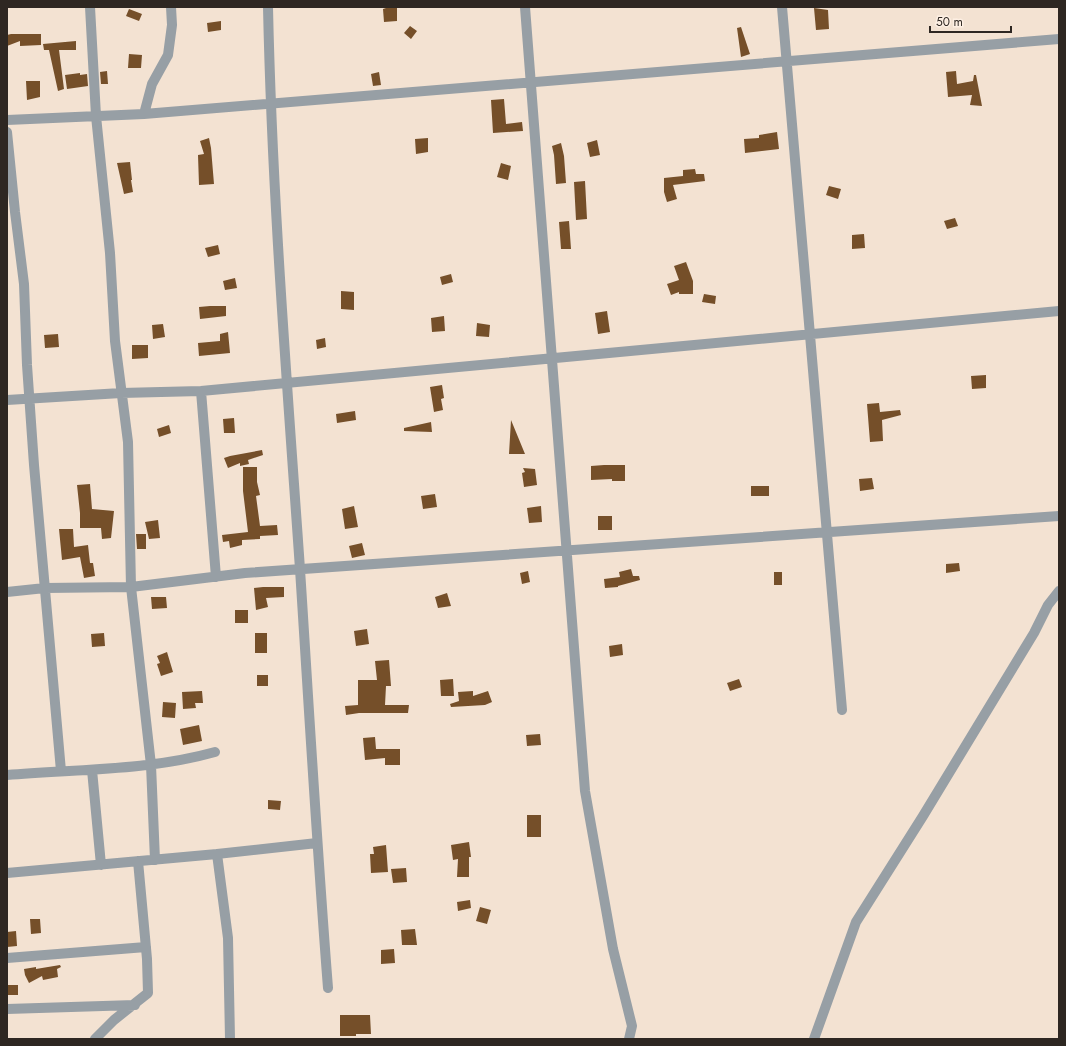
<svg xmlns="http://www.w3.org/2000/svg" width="1066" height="1046" viewBox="0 0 1066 1046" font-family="Jost,sans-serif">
<rect width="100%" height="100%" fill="#f3e2d2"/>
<!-- building -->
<path fill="#754f29" d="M 389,7 L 397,7 L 397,21 L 384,22 L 383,9 Z
M 814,8 L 828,10 L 829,29 L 816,30 Z
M 129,9 L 142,14 L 139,21 L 126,16 Z
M 221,21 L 221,30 L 208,32 L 207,23 Z
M 410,26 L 417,31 L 411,39 L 404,33 Z
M 741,27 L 750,54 L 741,57 L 737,28 Z
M 11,34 L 41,34 L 41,45 L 20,46 L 20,41 L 7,46 L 7,35 Z
M 76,41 L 76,50 L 59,50 L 64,89 L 58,91 L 49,50 L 44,50 L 43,44 Z
M 129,54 L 142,55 L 141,68 L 128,68 Z
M 107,71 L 108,84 L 101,84 L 100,72 Z
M 956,71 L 957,84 L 973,81 L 974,75 L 976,75 L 982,106 L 970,105 L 972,95 L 948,97 L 946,72 Z
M 379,72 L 381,85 L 373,86 L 371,74 Z
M 80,73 L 80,75 L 87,74 L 88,86 L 67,89 L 65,75 Z
M 26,81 L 40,81 L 40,97 L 27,100 Z
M 504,99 L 506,124 L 522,122 L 523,131 L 493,133 L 491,100 Z
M 777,132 L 779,149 L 745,153 L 744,139 L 759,138 L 759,135 Z
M 209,138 L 211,148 L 214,184 L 199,185 L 198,155 L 204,154 L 200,141 Z
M 428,138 L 428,152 L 416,154 L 415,139 Z
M 597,140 L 600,155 L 590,157 L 587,143 Z
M 561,143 L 564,156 L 566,183 L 556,184 L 554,155 L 552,146 Z
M 130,162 L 132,180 L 131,180 L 133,192 L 124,194 L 117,163 Z
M 501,163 L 511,166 L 508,180 L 497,177 Z
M 695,169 L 696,174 L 704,174 L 705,181 L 673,185 L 677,199 L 667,202 L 664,192 L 664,178 L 683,176 L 683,170 Z
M 585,181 L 587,219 L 576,220 L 574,182 Z
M 829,186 L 841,189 L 838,199 L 826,195 Z
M 955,218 L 958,226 L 947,229 L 944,221 Z
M 569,221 L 571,249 L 561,249 L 559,222 Z
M 864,234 L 865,248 L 852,249 L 852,235 Z
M 218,245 L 220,254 L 208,257 L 205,248 Z
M 686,262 L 693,281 L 693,294 L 679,294 L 679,292 L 671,295 L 667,284 L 679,280 L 674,266 Z
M 451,274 L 453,282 L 442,285 L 440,277 Z
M 235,278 L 237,288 L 225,290 L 223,281 Z
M 341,291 L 354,292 L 354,310 L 341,309 Z
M 704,294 L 716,296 L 715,304 L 702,302 Z
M 210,306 L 226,306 L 226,316 L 200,319 L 199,307 Z
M 607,311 L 610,332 L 598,334 L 595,313 Z
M 444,316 L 445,331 L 432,332 L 431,318 Z
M 477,323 L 490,325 L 489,337 L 476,336 Z
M 163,324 L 165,337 L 153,339 L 152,325 Z
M 228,332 L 230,353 L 199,356 L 198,343 L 220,341 L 220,334 Z
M 58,334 L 59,347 L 45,348 L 44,335 Z
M 325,338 L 326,347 L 317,349 L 316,340 Z
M 132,345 L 148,345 L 148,358 L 132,359 Z
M 986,375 L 986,388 L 972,389 L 971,376 Z
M 442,385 L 444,398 L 441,399 L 443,410 L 434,412 L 430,387 Z
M 879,403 L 880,412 L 900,410 L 901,415 L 882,420 L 883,441 L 870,442 L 867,404 Z
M 355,411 L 356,420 L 337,423 L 336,414 Z
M 234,418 L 235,433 L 224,433 L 223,419 Z
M 511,420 L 525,454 L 509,454 Z
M 431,422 L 432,432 L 404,431 L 404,428 Z
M 169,425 L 171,433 L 159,437 L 157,429 Z
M 262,450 L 263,455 L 248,460 L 249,464 L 240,466 L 240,463 L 228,468 L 224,458 L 230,456 Z
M 604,465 L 625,465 L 625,481 L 612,481 L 612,479 L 591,480 L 591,466 Z
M 243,467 L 257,467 L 257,482 L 260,495 L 256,496 L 260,526 L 277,525 L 278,535 L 260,536 L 260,539 L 242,540 L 242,545 L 230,548 L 229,541 L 223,542 L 222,535 L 248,532 L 243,491 Z
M 523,468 L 535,469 L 537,485 L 524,487 L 522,473 L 525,472 Z
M 872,478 L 874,489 L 860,491 L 859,479 Z
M 90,484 L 92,509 L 114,511 L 111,538 L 102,539 L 101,528 L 80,528 L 80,513 L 77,485 Z
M 751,486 L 769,486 L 769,496 L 751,496 Z
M 435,494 L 437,507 L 423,509 L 421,496 Z
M 354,506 L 358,527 L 345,529 L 342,509 Z
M 541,506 L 542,522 L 529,523 L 527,508 Z
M 598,516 L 612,516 L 612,530 L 598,530 Z
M 158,520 L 160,538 L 149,539 L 145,522 Z
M 59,529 L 73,529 L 74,547 L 88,545 L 90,563 L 93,563 L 95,576 L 84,578 L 80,557 L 62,560 Z
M 136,534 L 146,534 L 146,549 L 137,549 Z
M 362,543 L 365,555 L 352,558 L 349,546 Z
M 959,563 L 960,571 L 946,573 L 946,564 Z
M 631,569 L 633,576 L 639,576 L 640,580 L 618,586 L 618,587 L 605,588 L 604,579 L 620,577 L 619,572 Z
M 528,571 L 530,582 L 522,584 L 520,573 Z
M 774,572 L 782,572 L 782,585 L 774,585 Z
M 263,587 L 284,587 L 284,597 L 266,598 L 268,607 L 256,610 L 254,588 Z
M 447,593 L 451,606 L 438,608 L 435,597 Z
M 151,597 L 166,597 L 167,608 L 152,609 Z
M 235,610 L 248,610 L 248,623 L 235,623 Z
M 367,629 L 369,644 L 356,646 L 354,631 Z
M 104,633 L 105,646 L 92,647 L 91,634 Z
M 255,633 L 267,633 L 267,653 L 255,653 Z
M 622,644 L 623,655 L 610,657 L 609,646 Z
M 167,652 L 173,672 L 161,676 L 157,664 L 160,663 L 157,656 Z
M 389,660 L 391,686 L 386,686 L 385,705 L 409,705 L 408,713 L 359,713 L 346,715 L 345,706 L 358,705 L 358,680 L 377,680 L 375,661 Z
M 257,675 L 268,675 L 268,686 L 257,686 Z
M 453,679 L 454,696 L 441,696 L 440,680 Z
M 739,679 L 742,687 L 730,691 L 727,683 Z
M 202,691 L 203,703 L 195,703 L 196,708 L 183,709 L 182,692 Z
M 473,691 L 473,696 L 488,691 L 492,702 L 485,705 L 451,707 L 450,704 L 459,701 L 458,692 Z
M 163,702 L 176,703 L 175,718 L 162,717 Z
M 199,725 L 202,741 L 183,745 L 180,729 Z
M 540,734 L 541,745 L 527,746 L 526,735 Z
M 375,737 L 376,749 L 400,749 L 400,765 L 385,765 L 385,758 L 365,760 L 363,738 Z
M 268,800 L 281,801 L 280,810 L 268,809 Z
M 527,815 L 541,815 L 541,837 L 527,837 Z
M 469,842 L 471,857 L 469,857 L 469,877 L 457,877 L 458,859 L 453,860 L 451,845 Z
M 386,845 L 388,872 L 371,873 L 370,854 L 374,854 L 373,847 Z
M 406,868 L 407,882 L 393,883 L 391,869 Z
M 470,900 L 471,908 L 458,911 L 457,902 Z
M 480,907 L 491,910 L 487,924 L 476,921 Z
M 30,919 L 40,919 L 41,933 L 31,934 Z
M 415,929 L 417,945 L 402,945 L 401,930 Z
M 16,931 L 17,946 L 7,947 L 7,932 Z
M 394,949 L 395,963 L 381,964 L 381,950 Z
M 60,965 L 61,967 L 57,969 L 58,977 L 43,980 L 42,976 L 29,983 L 25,975 L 24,969 L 36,967 L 36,969 Z
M 7,985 L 18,985 L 18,995 L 7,995 Z
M 340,1015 L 370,1015 L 371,1034 L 356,1034 L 356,1036 L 340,1036 Z"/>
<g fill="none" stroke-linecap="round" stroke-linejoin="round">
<!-- street -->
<path stroke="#979fa5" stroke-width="10" d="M 90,7 L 96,116 L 110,253 L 115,341 L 128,442 L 131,587 L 151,765 L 155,860
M 268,7 C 272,195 287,382 300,569 C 309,709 317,848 328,988
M 525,7 L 585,791 L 613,949 L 632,1026 L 629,1039
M 782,7 L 842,710
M 144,114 L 152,84 L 168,55 L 172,25 L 171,7
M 7,120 L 144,114 L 1059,39
M 7,132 L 15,212 L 24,284 L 27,365 L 34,465 L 61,771
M 201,391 L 216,577
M 7,400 L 121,393 L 201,391 L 1059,311
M 7,592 L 45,588 L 131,587 L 245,573 L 1059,516
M 92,770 L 101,865
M 7,775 C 76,769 147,771 215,752
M 217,854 L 228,938 L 230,1039
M 7,873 L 217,854 L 317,843
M 7,958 L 146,947
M 7,1009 L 135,1005
M 95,1039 L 114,1020 L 148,993 L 147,959 L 138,861
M 814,1039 L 856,922 L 923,816 L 1034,633 L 1048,605 L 1059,591"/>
</g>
<!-- border -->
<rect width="1066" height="1046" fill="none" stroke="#2e2722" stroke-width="16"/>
<!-- scale -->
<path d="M930 26v6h81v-6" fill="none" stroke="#2e2722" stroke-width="2"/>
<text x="936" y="26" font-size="12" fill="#2e2722" stroke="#fdefe3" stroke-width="3" paint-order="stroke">50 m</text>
</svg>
